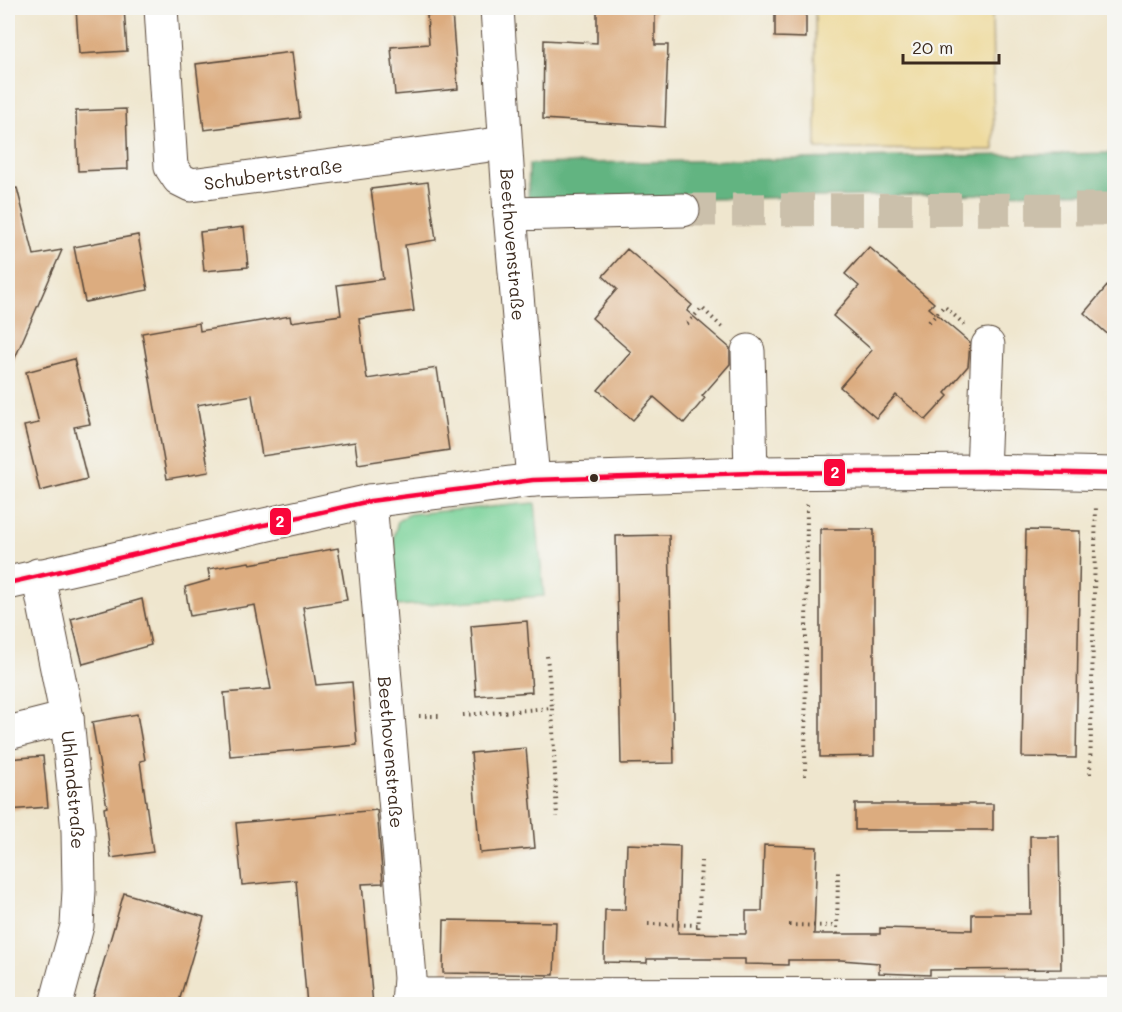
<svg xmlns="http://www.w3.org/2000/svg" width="1122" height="1012" viewBox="0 0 1122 1012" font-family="Mali,sans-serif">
<rect width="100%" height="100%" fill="#f6f6f2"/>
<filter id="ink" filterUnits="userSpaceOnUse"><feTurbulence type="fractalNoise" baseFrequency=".0167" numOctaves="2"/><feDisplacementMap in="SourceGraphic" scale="12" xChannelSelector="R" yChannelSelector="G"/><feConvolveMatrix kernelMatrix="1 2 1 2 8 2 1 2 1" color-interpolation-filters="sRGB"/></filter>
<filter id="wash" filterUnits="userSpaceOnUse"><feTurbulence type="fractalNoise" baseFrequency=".008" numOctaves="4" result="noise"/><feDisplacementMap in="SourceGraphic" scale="24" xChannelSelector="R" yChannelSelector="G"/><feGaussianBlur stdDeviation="1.35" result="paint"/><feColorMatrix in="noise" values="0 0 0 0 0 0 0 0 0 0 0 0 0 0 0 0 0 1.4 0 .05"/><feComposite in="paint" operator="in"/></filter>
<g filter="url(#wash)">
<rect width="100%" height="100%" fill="#efe6ce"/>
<!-- green -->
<path fill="#79d299" stroke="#5a7e5c" stroke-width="1.5" d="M 535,503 L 544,596 L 396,606 L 394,536 L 398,521 L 410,514 Z"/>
<!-- forest -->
<path fill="#62b481" stroke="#4e6f50" stroke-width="1.5" d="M 1114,153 L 1114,192 L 528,202 L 529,164 Z"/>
<!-- sand -->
<path fill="#eeda9e" stroke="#94825e" stroke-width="1.5" d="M 815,8 L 992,8 L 994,150 L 816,149 Z"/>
<g id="blocks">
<!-- building -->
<path fill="#dcac7f" d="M 76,8 L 124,8 L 127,51 L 79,54 Z
M 597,8 L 655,8 L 655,45 L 668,45 L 665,127 L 543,119 L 544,40 L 597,43 Z
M 775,8 L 806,8 L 806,38 L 775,37 Z
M 452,13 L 458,89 L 395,95 L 391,47 L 429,44 L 427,15 Z
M 292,52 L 300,118 L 204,130 L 196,64 Z
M 126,109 L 128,169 L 78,171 L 76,111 Z
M 428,182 L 436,240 L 405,245 L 414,311 L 359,319 L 367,379 L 437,368 L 449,450 L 358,464 L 355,442 L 262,456 L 252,395 L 197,405 L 209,472 L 167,479 L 142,333 L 199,323 L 200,331 L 290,316 L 291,322 L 341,315 L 337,285 L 383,279 L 371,189 Z
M 17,188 L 34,255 L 62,250 L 8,374 L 8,189 Z
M 244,227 L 248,267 L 204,271 L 200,232 Z
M 138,235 L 148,290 L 85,302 L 74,247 Z
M 869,247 L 934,303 L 929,308 L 970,343 L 968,366 L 945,393 L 948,396 L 926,420 L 896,395 L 876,418 L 840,387 L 872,350 L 833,316 L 859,286 L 845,274 Z
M 627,249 L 692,305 L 687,311 L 730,348 L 730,364 L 702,396 L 705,398 L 684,423 L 654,397 L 633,420 L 598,390 L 631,352 L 592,318 L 617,289 L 603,276 Z
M 1114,278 L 1114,340 L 1084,313 Z
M 74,359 L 90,424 L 74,427 L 87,479 L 40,491 L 24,426 L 39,423 L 26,372 Z
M 820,529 L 874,529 L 874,756 L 820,757 Z
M 1026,530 L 1080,531 L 1076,758 L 1022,757 Z
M 669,535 L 674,763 L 621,764 L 616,536 Z
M 338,548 L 347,600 L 303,607 L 316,685 L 352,682 L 357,745 L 230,756 L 224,693 L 271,689 L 255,605 L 190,616 L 185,587 L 210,580 L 208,569 L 249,562 L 250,564 Z
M 142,599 L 151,645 L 83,664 L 71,619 Z
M 527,621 L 532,692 L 476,696 L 471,626 Z
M 137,714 L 145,760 L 140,761 L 153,852 L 111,858 L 104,808 L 107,807 L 92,722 Z
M 526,748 L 535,848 L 480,853 L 471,753 Z
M 43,756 L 48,807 L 8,810 L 8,759 Z
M 855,804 L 993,804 L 993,830 L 855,830 Z
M 377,810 L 383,883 L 362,884 L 373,1005 L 307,1005 L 296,880 L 242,885 L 236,823 Z
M 1030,836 L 1059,836 L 1061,969 L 930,970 L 930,975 L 879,973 L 879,963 L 841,960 L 788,960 L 788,965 L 745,964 L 745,959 L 647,959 L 647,963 L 604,962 L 605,910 L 625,910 L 627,844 L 680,846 L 678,933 L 746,934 L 746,911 L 762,911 L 764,845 L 817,847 L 814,934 L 880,934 L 880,928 L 972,930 L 972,914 L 1031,914 Z
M 124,893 L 204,917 L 178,1005 L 91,1005 Z
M 444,920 L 556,922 L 554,975 L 443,973 Z"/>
</g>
</g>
<g filter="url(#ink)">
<use href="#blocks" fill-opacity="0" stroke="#564638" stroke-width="1.5"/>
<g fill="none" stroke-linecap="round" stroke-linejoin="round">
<!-- minor-tunnel -->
<path stroke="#cbc0ab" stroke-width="33" stroke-dasharray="33 16" stroke-linecap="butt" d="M 683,210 L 1114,209"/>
<!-- minor casing -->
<g stroke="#564638" stroke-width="35">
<g id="minor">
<path id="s1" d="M 161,8 L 171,167 L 179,179 L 191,185 L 505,143"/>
<path id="s2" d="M 497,8 L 510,214 L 533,480"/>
<path d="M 510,214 L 683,210"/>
<path d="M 748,351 L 751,473"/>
<path d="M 983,471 L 988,345"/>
<path id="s3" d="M 370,501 L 410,978 L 408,1004"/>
<path id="s4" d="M 38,575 L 67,718 L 78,831 L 79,890 L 77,926 L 56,1004"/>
<path d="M 8,583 L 370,501 L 533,480 L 751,473 L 983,471 L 1114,474"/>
<path d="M 8,733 L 67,718"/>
<path d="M 410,995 L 1114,994"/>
</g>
</g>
<!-- path -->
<path stroke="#564638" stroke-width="4" stroke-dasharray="1.5 4.5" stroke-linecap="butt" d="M 929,322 L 944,306 L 965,325
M 687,324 L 702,308 L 725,330
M 547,656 L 552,708
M 463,715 L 552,708 L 557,817
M 419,716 L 441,716
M 1090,774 L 1096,504
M 805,776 L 807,503
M 648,924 L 698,925
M 789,925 L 837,926
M 698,934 L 701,861
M 837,934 L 838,872"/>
<!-- minor -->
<use href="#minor" stroke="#fff" stroke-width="33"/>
<!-- bus-1 casing -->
<g stroke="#f6f6f2" stroke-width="9">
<path id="bus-1" d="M 8,583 L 370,501 L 533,480 L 751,473 L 983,471 L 1114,474"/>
</g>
<!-- bus-1 -->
<use href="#bus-1" stroke="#f9063a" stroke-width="4.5"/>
</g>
</g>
<!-- markers -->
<circle fill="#3b2a1e" stroke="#f6f6f2" stroke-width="2" cx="594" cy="478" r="5"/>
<g text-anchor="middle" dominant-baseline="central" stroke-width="5" stroke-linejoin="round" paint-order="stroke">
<!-- street labels -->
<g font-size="18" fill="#3b2a1e" stroke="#f6f6f2">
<text stroke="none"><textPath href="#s1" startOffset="270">Schubertstraße</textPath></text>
<text stroke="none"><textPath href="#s2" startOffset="237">Beethovenstraße</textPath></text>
<text stroke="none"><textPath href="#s3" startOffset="252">Beethovenstraße</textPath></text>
<text stroke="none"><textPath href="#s4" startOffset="218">Uhlandstraße</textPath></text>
</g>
</g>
<g stroke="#f6f6f2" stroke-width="2">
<rect x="823" y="458" width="23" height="29" rx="6" fill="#f9063a"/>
<rect x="269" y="507" width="23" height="29" rx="6" fill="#f9063a"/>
</g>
<g font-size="16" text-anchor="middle" font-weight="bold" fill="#fff">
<text x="835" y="478">2</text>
<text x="280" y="527">2</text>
</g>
<!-- margin -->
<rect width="1122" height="1012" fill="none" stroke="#f6f6f2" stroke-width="30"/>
<!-- scale -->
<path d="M903 54v9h96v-9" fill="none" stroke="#3b2a1e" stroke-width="3"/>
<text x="912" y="54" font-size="18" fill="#3b2a1e" stroke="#f6f6f2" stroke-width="4.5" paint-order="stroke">20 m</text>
</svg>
